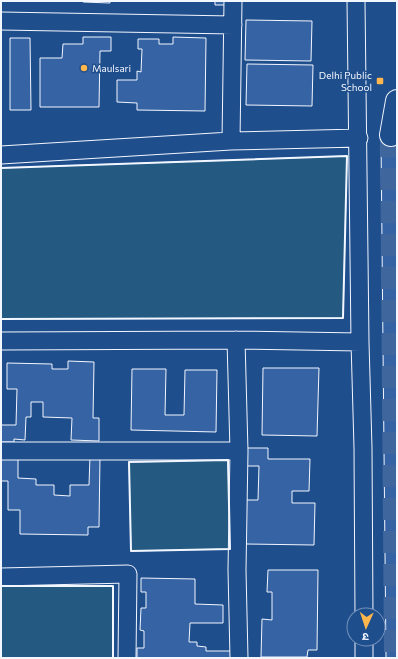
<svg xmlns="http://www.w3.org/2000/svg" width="398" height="659" viewBox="0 0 398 659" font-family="Commissioner,'Noto Sans Devanagari',sans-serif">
<rect width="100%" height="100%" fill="#1f4e8c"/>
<!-- green -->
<path fill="#245a82" stroke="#a8bbd7" d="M 347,156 L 343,318 L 1,319 L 1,168 Z
M 228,460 L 230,549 L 131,551 L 129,462 Z
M 1,586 L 113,586 L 113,658 L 1,658 Z"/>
<!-- building -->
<path fill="#3563a3" stroke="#f2f6ff" d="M 83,1 L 110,1 L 110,3 L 83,2 Z
M 215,1 L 229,1 L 229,5 L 215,5 Z
M 246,20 L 312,21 L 311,61 L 245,60 Z
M 83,37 L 111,37 L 111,51 L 100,51 L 99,107 L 40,107 L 40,58 L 62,58 L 63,44 L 83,44 Z
M 173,37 L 206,38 L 205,111 L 137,110 L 137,103 L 117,102 L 117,80 L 137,80 L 137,71 L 141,72 L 142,49 L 138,49 L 138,39 L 159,39 L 159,44 L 173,44 Z
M 10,38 L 30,38 L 31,110 L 10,110 Z
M 247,64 L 313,65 L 312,106 L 246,105 Z
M 381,138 L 397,138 L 397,658 L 386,658 Z
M 68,361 L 94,362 L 93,418 L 99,418 L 99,441 L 71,440 L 72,418 L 43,417 L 43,402 L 31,402 L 31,417 L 26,417 L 25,440 L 14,439 L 14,442 L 1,442 L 1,425 L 16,425 L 17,389 L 7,389 L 7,363 L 52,364 L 52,369 L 68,369 Z
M 263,368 L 319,368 L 317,436 L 262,435 Z
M 132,369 L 166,369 L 165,415 L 184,415 L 185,370 L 217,370 L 216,432 L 131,430 Z
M 242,448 L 268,448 L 268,459 L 310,459 L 309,491 L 292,491 L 292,503 L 315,503 L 314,545 L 246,544 L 246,500 L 258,500 L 259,466 L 241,466 Z
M 1,454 L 18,455 L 18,478 L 36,479 L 36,485 L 54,485 L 54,495 L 70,496 L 70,485 L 89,485 L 90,456 L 100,456 L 99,527 L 88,527 L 88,535 L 20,534 L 20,510 L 8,510 L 8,481 L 1,481 Z
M 268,570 L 318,570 L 317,650 L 308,650 L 307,657 L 261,657 L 262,619 L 272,620 L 272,592 L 267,592 Z
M 141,578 L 195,579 L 195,604 L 223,605 L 223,623 L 190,623 L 189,642 L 197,642 L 197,646 L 206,647 L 206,651 L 232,651 L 232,658 L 137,658 L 137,648 L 144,648 L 144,631 L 140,630 L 141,608 L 146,608 L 146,592 L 141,592 Z"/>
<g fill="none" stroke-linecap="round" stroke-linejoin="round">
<!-- secondary-tunnel -->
<path stroke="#3f679d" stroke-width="22" stroke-dasharray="22 11" stroke-linecap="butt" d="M 391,135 L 395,658"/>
<!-- street casing -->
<g stroke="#f2f6ff" stroke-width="19">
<path id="street" d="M 356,1 L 360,342 L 363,448 L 364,615
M 1,21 L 233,25
M 231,141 L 233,1
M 1,155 L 231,141 L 359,138
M 236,340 L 239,451 L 237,570 L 239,658
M 1,341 L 236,340 L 360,342
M 1,451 L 239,451
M 1,577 L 128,574 L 127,658
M 364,658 L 364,639"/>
</g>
<!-- secondary casing -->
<g stroke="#f2f6ff" stroke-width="24">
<path id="secondary" d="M 391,135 L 397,101"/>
</g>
<!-- street -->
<use href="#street" stroke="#1f4e8c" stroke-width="17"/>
<!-- secondary -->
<use href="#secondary" stroke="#1f4e8c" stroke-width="22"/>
<!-- wall -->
<path stroke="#f2f6ff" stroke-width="2" d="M 1,168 L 347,156 L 343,318 L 1,319
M 228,460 L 230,549 L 131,551 L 129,462 Z
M 1,586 L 113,586 L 113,658"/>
</g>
<!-- markers -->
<g fill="#ffb74d" stroke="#1f4e8c" stroke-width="1.5">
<circle cx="84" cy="68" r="4"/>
<rect x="376" y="77" width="8" height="8" rx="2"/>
</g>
<g text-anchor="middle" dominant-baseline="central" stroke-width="3" stroke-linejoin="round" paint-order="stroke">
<!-- poi labels -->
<g font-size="10" fill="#f2f6ff" stroke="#1f4e8c" text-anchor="start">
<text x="92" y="68">Maulsari</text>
<text x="372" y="75" text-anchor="end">Delhi Public<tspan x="372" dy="12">School</tspan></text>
</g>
</g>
<!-- border -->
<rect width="398" height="659" fill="none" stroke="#f2f6ff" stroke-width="4"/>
<!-- north arrow -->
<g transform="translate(366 627) rotate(183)"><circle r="19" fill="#1f4e8c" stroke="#7391ba"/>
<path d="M0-3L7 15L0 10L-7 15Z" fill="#ffb74d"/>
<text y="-6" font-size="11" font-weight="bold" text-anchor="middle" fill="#f2f6ff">उ</text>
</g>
</svg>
